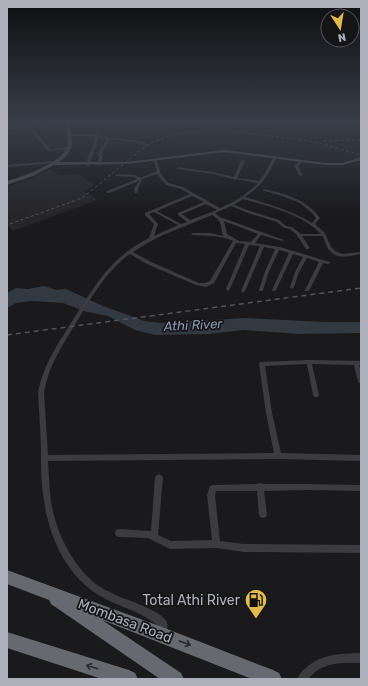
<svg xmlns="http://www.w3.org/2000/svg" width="368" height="686" viewBox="0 0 368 686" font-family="Rubik,sans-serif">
<rect width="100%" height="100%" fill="#1a191b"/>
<!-- built -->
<path fill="#262528" d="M 256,121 L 361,121 L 361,133 Z
M 51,169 L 59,175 L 79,174 L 95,185 L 84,191 L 97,200 L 13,231 L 7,224 L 7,187 L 36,176 Z"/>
<!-- water -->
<path fill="#323940" d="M 44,286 L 57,290 L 66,289 L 103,306 L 131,316 L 144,321 L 162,323 L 245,318 L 326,322 L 361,322 L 361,333 L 299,334 L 243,330 L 209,334 L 155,335 L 135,330 L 108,316 L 87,312 L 63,303 L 31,301 L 16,303 L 7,308 L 7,293 L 16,288 L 28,289 Z"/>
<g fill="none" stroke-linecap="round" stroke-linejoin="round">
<!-- street -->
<path fill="#3b3b40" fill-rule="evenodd" d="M 17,121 L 21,121 L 24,124 L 38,121 L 47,121 L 26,125 L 30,128 L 68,123 L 68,124 L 67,125 L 32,129 L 35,131 L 50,149 L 70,147 L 72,148 L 70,149 L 48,151 L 33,133 L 29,130 L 7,134 L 7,132 L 27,128 L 23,125 L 7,128 L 7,126 L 20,124 Z
M 69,134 L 98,134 L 99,136 L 140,141 L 147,144 L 145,145 L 139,143 L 110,139 L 101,155 L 103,156 L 101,164 L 99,165 L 97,164 L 99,156 L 97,155 L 107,139 L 98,138 C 97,148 91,155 90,165 L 88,166 L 86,165 C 87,155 95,146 95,136 L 68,136 L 67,135 Z
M 274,156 L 277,157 C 269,175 261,186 245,197 C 268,204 291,210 312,223 L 316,218 L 312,213 L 300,203 L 285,197 L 262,190 L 264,189 C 286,194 306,199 320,218 L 315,224 L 325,233 L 331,247 L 335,251 L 342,254 L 361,252 L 361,254 C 351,256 337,260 330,251 C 326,247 325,241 323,236 L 302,236 L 310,248 L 308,249 L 306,249 L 296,234 L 290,229 L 284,228 L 277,222 L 248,213 L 231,206 L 215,213 L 220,217 L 284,240 L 282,241 L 261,235 L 255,243 L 280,247 L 330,262 L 330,263 L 328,264 L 323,263 L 309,291 L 305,291 L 305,290 L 319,262 L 307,258 L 299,272 L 294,287 L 292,289 L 290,288 L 290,287 L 295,272 L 303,257 L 293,254 L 276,290 L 276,291 L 272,291 L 272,290 L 289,253 L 279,250 L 268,274 L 263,290 L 263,291 L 259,291 L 259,290 L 264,274 L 275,249 L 264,247 L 245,291 L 243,293 L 241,291 L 260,246 L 249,245 L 230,289 L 228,291 L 226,289 L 245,244 L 236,243 L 214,283 L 206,287 L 196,285 L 147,264 L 130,254 C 106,271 91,298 76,323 C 62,346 49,365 44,392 L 48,455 L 274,453 L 266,413 L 259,364 L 260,362 L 309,360 L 361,361 L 361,365 L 359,365 L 361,371 L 361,383 L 359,383 L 358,381 L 354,365 L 312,364 L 319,395 L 318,397 L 314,397 L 313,395 L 307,364 L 265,366 L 272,413 L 281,453 L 361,455 L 361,461 L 278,459 L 48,461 C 49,474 49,488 51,501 C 56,533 72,565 97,585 C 103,589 110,592 116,595 C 127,600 162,611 167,622 C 168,626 167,633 165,637 L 162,638 L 159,637 L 158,634 L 158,626 C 139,609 112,606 91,590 C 51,559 40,504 41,456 C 41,435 39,413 38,392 C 43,366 57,345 71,323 C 94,287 109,258 149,238 L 154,224 L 145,215 L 145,213 L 190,194 L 181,189 L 166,185 L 157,174 L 142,179 L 138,189 L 137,193 L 135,193 L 134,189 L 139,181 L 109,193 L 107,193 L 107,191 L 137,179 L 134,177 L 117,176 L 115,175 L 116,174 L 135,175 L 140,178 L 157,171 L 153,160 L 156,159 L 161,174 L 168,183 L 183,187 L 220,208 C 234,202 247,194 258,183 L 236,179 L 235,180 L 233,179 L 213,174 L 178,169 L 177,169 L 177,167 L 213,172 L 234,177 L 241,161 L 243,160 L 245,161 L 237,178 L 259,181 L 265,173 ZM 192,196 L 204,202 L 178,213 L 178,215 L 187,222 L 181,224 L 157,211 ZM 243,199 C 268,206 302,214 321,234 L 301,234 L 292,227 L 286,226 L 279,220 L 250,211 L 234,205 ZM 206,204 L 217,210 L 190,220 L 182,214 ZM 154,212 L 178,225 L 154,236 L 158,224 L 149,214 ZM 212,215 C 223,222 220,224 223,236 L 210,233 L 193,233 L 191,234 L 192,235 C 204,236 221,235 233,241 L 210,281 L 205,283 L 199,283 L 151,262 L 133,252 L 149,242 L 163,235 ZM 224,221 L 258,234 L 251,242 L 239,241 L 227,234 Z
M 300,160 L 303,161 L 298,166 L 303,175 L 301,176 L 299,175 L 294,166 Z
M 55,161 L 57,162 L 56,163 L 7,167 L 7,165 Z
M 159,474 L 161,475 L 163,477 L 158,535 L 171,541 L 212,540 L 207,495 L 210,486 L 213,485 L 257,484 L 260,483 L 263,484 L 308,484 L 361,485 L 361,491 L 308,490 L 264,491 L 267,514 L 266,517 L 263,518 L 260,517 L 259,514 L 257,491 L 216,491 L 215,495 L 220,541 L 244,544 L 361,545 L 361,553 L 244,552 L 216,548 L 170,549 L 148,538 L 119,537 L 116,536 L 115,533 L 116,530 L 119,529 L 151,531 L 155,477 L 157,475 Z
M 361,653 L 361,663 C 339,663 324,661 308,679 L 297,679 C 299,674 303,670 307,667 C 323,653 342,654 361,653 Z"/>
<!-- secondary -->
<path fill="#494a50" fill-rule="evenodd" d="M 65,121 L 69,121 C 72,140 76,150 59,162 L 127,162 L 224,150 L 325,163 L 342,163 L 361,157 L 361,160 L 342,165 L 325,165 L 224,152 L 127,164 L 54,165 L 33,176 L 7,185 L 7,181 C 22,177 64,162 67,146 C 69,138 66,129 65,121 Z"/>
<!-- highway -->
<path fill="#676970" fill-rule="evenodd" d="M 7,570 L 162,627 L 273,670 L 279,673 L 282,679 L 252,679 L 102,620 L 181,673 L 184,679 L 160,679 L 51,604 L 49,600 L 7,584 Z
M 7,632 L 129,670 L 135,673 L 138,679 L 102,679 L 7,648 Z"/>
<!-- rail-far1 -->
<path stroke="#525359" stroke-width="1" stroke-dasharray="3 2.5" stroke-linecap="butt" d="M 134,121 L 150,123
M 145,121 L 302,140 L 319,143 L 361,155
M 7,129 L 58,121
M 324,141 L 361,140
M 10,224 L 82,198 L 147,145 C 166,135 186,131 208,131"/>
<!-- rail -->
<path stroke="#525359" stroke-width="1.5" stroke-dasharray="5 4" stroke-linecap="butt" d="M 7,335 L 361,288"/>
</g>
<!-- one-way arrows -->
<defs><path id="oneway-shaft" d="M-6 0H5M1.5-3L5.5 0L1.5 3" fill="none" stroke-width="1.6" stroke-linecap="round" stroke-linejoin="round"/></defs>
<g stroke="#2a292c">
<use href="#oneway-shaft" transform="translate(185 643) rotate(20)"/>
<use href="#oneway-shaft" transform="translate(92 667) rotate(-162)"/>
</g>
<!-- sky -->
<linearGradient id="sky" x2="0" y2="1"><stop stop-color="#0e0e0f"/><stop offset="0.56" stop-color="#383e4a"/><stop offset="1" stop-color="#383e4a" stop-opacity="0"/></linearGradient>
<rect width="368" height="217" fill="url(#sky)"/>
<!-- icons -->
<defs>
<g id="fuel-pin" transform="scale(1.15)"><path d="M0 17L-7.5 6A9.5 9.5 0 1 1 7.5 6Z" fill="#e2bc4b" stroke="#151416"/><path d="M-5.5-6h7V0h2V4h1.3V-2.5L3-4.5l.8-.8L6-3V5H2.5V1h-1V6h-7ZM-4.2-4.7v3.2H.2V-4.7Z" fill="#111"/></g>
</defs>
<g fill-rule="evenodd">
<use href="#fuel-pin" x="256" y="600"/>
</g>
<g text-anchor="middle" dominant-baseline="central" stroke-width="3.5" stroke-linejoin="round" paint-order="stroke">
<!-- water labels -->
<g font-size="13" font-style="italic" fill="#889ab1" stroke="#151416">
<text transform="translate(193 325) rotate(-3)">Athi River</text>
</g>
<!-- near-poi labels -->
<g font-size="14" fill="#adb0ba" stroke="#151416" text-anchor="end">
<text x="240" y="600">Total Athi River</text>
</g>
<!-- near-street labels -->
<g font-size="14" fill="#adb0ba" stroke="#151416">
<text transform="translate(125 621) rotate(21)">Mombasa Road</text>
</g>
</g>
<!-- border -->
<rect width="368" height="686" fill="none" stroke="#adb0ba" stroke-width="16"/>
<!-- north arrow -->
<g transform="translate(340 28) rotate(168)"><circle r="19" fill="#151416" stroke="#525258"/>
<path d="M0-3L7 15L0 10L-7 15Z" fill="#e2bc4b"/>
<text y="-6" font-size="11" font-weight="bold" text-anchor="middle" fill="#adb0ba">N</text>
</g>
</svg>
